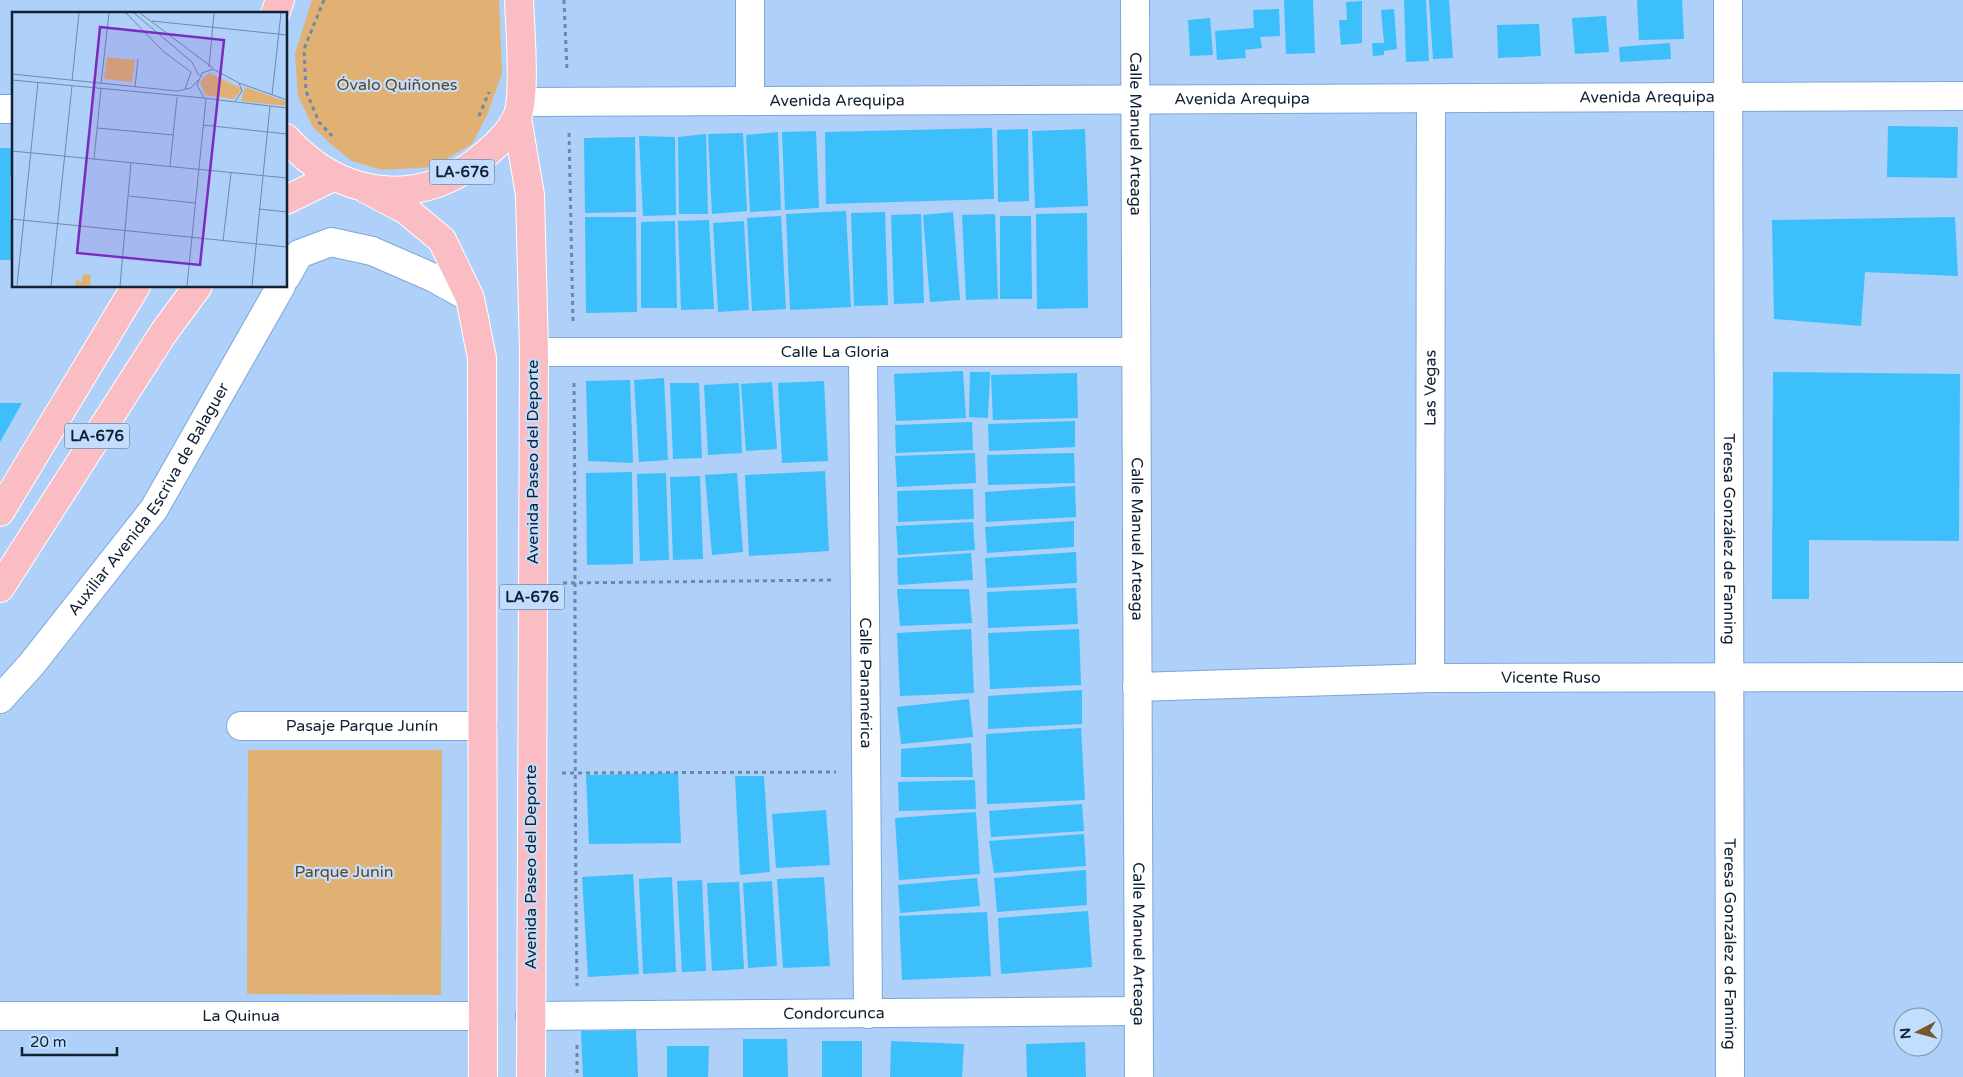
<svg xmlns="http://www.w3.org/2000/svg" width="1963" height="1077" viewBox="0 0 1963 1077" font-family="'Varela Round',sans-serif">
<rect width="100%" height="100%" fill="#aed0f9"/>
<!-- green -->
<path fill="#e1b173" d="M 312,0 L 499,0 L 502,73 L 488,113 L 472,144 L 432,167 L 382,170 L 352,161 L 333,146 L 313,127 L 298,96 L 295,54 Z
M 248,750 L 442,750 L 441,995 L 247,994 Z"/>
<!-- building -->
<path fill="#3cbffb" d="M 1284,0 L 1313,0 L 1315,53 L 1286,54 Z
M 1404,0 L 1426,0 L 1429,61 L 1406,62 Z
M 1429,0 L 1449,0 L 1453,58 L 1433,59 Z
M 1637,0 L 1682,0 L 1684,39 L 1639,40 Z
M 1362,1 L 1362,43 L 1341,45 L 1339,20 L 1347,20 L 1346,2 Z
M 1279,9 L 1280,36 L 1260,37 L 1262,48 L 1245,50 L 1246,58 L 1217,60 L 1215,31 L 1254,28 L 1253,10 Z
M 1394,9 L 1397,49 L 1384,51 L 1384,55 L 1373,56 L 1372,43 L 1384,43 L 1381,10 Z
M 1606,16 L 1609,52 L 1575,54 L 1572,18 Z
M 1210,18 L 1213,55 L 1190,56 L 1188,20 Z
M 1539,24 L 1541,56 L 1498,58 L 1497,25 Z
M 1670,43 L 1671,59 L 1620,62 L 1619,47 Z
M 1888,126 L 1958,127 L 1957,178 L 1887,177 Z
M 992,128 L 994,199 L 826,204 L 825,132 Z
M 1028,129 L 1029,201 L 998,202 L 997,130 Z
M 1085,129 L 1088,206 L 1035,208 L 1032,131 Z
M 816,131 L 819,208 L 785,210 L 782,132 Z
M 778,132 L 781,210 L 750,212 L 746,135 Z
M 743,133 L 747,211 L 712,214 L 708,134 Z
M 706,134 L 708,214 L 679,214 L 678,137 Z
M 639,136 L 675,137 L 676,215 L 643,216 Z
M 635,137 L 636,212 L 585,213 L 584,138 Z
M 0,148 L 14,148 L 14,176 L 10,176 L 10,220 L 14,220 L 14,260 L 0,260 Z
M 846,211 L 851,307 L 790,310 L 786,214 Z
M 885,212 L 888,305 L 854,306 L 851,213 Z
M 953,212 L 960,300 L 930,302 L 923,215 Z
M 1087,213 L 1088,308 L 1037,309 L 1036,214 Z
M 921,214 L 924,303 L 894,304 L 891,215 Z
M 995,214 L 998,299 L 966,300 L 962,215 Z
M 781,216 L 786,309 L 752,311 L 747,218 Z
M 1000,216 L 1031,216 L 1032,299 L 1000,299 Z
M 585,217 L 636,217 L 637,312 L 586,313 Z
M 1955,217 L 1958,276 L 1865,272 L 1861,326 L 1774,319 L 1772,220 Z
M 709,220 L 714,309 L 681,310 L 678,221 Z
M 675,221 L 677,308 L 641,308 L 641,222 Z
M 744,221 L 749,310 L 718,312 L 713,223 Z
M 963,371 L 966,418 L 896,421 L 894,374 Z
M 970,372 L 990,372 L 988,418 L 969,417 Z
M 1773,372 L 1960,374 L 1959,541 L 1809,540 L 1809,599 L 1772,599 Z
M 1077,373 L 1078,418 L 993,420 L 991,375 Z
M 664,378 L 668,460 L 639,462 L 634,380 Z
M 630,380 L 633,463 L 588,461 L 586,381 Z
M 824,381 L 828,461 L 782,463 L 778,383 Z
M 772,382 L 777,449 L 746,451 L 741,384 Z
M 670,383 L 699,383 L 702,458 L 673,459 Z
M 739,383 L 742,453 L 708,455 L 704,385 Z
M 0,403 L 22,403 L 0,442 Z
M 1075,421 L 1075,447 L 989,451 L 988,424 Z
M 972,422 L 973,450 L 896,453 L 895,425 Z
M 975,453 L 976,483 L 897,487 L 895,456 Z
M 1074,453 L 1075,483 L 988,485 L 987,455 Z
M 825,471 L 829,551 L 749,556 L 745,475 Z
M 632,472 L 633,564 L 587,565 L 586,473 Z
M 666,473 L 669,560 L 640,561 L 637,474 Z
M 737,473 L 743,552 L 712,555 L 705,475 Z
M 700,476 L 703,559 L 673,560 L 670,477 Z
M 1075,486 L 1076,517 L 986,522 L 985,492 Z
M 973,489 L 974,519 L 898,522 L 897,491 Z
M 1074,521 L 1074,547 L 987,553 L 985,527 Z
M 973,522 L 975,550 L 898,555 L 896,526 Z
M 1076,552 L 1077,583 L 987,588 L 985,558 Z
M 971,553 L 973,580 L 898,585 L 897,558 Z
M 1076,588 L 1078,624 L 988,628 L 987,592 Z
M 897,589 L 969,589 L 972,623 L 900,626 Z
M 971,629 L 974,693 L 900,696 L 897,633 Z
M 1079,629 L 1081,685 L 990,689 L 988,633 Z
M 1082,690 L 1082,724 L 988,729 L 988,696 Z
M 969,699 L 973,737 L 901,744 L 897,707 Z
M 1081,728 L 1085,800 L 987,804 L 986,734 Z
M 971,743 L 973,777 L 901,777 L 901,749 Z
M 678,773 L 681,843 L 589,844 L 586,775 Z
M 735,776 L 764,776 L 770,872 L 740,875 Z
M 975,780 L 976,809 L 899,811 L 898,782 Z
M 1082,804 L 1084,831 L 991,837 L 989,811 Z
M 826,810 L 830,865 L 776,868 L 772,814 Z
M 976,812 L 980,874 L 899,880 L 895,818 Z
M 1084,834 L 1086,866 L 994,873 L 989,841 Z
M 1086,870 L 1087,905 L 997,912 L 994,878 Z
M 633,874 L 639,974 L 588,977 L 582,877 Z
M 672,877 L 676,972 L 643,974 L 639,879 Z
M 824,877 L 830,966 L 783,968 L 777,879 Z
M 977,878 L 980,906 L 900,913 L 898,885 Z
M 702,880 L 706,971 L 682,972 L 677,881 Z
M 772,881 L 777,966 L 748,968 L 743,883 Z
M 739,882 L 744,969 L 712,971 L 707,883 Z
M 1088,911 L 1092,967 L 1001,974 L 998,918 Z
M 987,912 L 991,976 L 902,980 L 899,916 Z
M 636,1030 L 638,1077 L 583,1077 L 581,1031 Z
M 743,1039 L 787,1039 L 788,1077 L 743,1077 Z
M 822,1041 L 862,1041 L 862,1077 L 822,1077 Z
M 891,1041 L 964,1044 L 962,1077 L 890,1077 Z
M 1085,1042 L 1086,1077 L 1027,1077 L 1026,1044 Z
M 667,1046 L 709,1046 L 708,1077 L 667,1077 Z"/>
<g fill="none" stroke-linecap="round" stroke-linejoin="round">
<!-- minor casing -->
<g stroke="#7da6d7" stroke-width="30">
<g id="minor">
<path d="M 750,0 L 750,101"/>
<path id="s1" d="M 1135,0 L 1139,1077"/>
<path id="s2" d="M 1728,0 L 1730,1077"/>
<path id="s3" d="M 521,102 L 1963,96"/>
<path d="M 0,109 L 14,109"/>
<path d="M 286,277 L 299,254 L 331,242 L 372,251 L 434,278 L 470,298"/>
<path id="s4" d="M 534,352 L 1136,352"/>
<path id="s5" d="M 863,352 L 868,1014"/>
<path id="s6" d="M 1430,678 L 1431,99"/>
<path id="s7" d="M 1137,687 L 1430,678 L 1963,677"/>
<path id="s8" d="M 0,699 L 31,665 L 154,509 L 281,286"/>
<path id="s9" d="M 241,726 L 483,726"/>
<path id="s10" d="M 0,1016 L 483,1016"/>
<path id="s11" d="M 530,1016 L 1138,1011"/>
</g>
</g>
<!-- major casing -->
<g stroke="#fff" stroke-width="30">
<path id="major" d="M 275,14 L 280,0
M 517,118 L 530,195 L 534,352 L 531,1077
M 286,138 C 338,196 412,209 476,162 C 491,150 509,135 517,117 C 526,96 520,27 519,0
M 366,189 L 406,210 L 442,240 L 470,298 L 482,358 L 483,1077
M 286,200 L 333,177
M 0,512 L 136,286
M 0,588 L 164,332 L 198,286"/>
</g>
<!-- path -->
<path stroke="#6d88a8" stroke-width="3" stroke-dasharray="4 4" stroke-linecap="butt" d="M 324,0 L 304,49 L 306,91 L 319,122 L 332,136
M 564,0 L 567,71
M 479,116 L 489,92
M 569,133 L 573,321
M 574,383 C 576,584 574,785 577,986
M 563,583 L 834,580
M 562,773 L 836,772
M 577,1045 L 577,1077"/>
<!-- minor -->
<use href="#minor" stroke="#fff" stroke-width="28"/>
<!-- major -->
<use href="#major" stroke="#fbbdc4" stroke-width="28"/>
</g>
<g text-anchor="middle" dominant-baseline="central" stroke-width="4.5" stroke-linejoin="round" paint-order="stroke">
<!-- shield labels -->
<g fill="#c3ddfc" stroke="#465970" stroke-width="1">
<rect x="429.5" y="159.5" width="65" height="25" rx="4"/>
<rect x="64.5" y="423.5" width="65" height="25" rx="4"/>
<rect x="499.5" y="584.5" width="65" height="25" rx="4"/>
</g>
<g font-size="15" font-weight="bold" fill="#112134">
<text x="462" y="172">LA-676</text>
<text x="97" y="436">LA-676</text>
<text x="532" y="597">LA-676</text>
</g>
<!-- park labels -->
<g font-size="16" fill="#61441c" stroke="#c3ddfc">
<text x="397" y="85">Óvalo Quiñones</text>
<text x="344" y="872">Parque Junin</text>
</g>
<!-- street labels -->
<g font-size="16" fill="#112134" stroke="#c3ddfc">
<text stroke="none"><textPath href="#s3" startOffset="1126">Avenida Arequipa</textPath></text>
<text stroke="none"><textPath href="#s3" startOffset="721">Avenida Arequipa</textPath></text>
<text stroke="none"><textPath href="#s3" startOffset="316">Avenida Arequipa</textPath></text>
<text stroke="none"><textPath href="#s1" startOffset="134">Calle Manuel Arteaga</textPath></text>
<text stroke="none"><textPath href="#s4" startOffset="301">Calle La Gloria</textPath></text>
<text stroke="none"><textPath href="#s6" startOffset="290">Las Vegas</textPath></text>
<text transform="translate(533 462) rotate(-90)">Avenida Paseo del Deporte</text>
<text stroke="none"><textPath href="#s8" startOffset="250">Auxiliar Avenida Escriva de Balaguer</textPath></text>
<text stroke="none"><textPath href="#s1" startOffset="539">Calle Manuel Arteaga</textPath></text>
<text stroke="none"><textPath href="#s2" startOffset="539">Teresa González de Fanning</textPath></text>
<text stroke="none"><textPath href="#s7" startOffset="414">Vicente Ruso</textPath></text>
<text stroke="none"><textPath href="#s5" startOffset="331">Calle Panamérica</textPath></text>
<text stroke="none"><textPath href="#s9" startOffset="121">Pasaje Parque Junín</textPath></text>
<text transform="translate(531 867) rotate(-90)">Avenida Paseo del Deporte</text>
<text stroke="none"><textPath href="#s1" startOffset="944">Calle Manuel Arteaga</textPath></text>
<text stroke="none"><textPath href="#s2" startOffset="944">Teresa González de Fanning</textPath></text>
<text stroke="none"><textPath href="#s11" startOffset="304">Condorcunca</textPath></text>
<text stroke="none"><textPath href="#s10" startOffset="241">La Quinua</textPath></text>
</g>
</g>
<!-- overview -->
<g transform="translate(12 12)">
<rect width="275" height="275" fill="#aed0f9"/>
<path d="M 95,45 L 123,48 L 120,70 L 92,67 ZM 197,61 L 227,75 L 229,78 L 223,87 L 193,83 L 188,70 ZM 233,75 L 275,90 L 275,94 L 229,89 ZM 71,262 L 79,263 L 78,274 L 63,274 L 64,268 L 70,270 Z" fill="#e1b173"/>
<path fill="none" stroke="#6f8aaa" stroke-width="1" d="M 114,1 L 152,40 L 179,60 L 173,77M 122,1 L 180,50 L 187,64M 128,1 L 201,56M 140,9 L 275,23M 197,55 L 202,1M 0,62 L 165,79 L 179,76 L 186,68M 0,68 L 192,86M 60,69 L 67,1M 227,71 L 230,79 L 223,90 L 192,86 L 185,73 L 190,61 L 201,57 L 227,71 L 275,88M 89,72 L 97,1M 123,75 L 126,47M 260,83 L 269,1M 224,90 L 275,96M 191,113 L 275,122M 85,116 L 161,123M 0,139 L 275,166M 82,147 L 89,77M 158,154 L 165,85M 117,184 L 183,191M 247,197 L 275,200M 0,207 L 275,235M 211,229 L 219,161M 5,274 L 26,70M 39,274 L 60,74M 108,274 L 119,151M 175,274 L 194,87M 240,274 L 258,94"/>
<path fill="#7b2cbf" fill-opacity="0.15" stroke="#7b2cbf" stroke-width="2.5" d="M 88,15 L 212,28 L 188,253 L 65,241 Z"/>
<rect width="275" height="275" fill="none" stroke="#112134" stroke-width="2.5"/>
</g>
<!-- north arrow -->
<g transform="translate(1918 1032) rotate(264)"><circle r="24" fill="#c3ddfc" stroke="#7c92ac"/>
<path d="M0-4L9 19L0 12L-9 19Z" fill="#77582d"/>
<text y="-8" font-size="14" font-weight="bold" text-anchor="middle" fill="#112134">N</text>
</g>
<!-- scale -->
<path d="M22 1047v8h95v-8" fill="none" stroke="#112134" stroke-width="2.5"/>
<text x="30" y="1047" font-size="15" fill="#112134" stroke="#c3ddfc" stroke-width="4" paint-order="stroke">20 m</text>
</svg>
